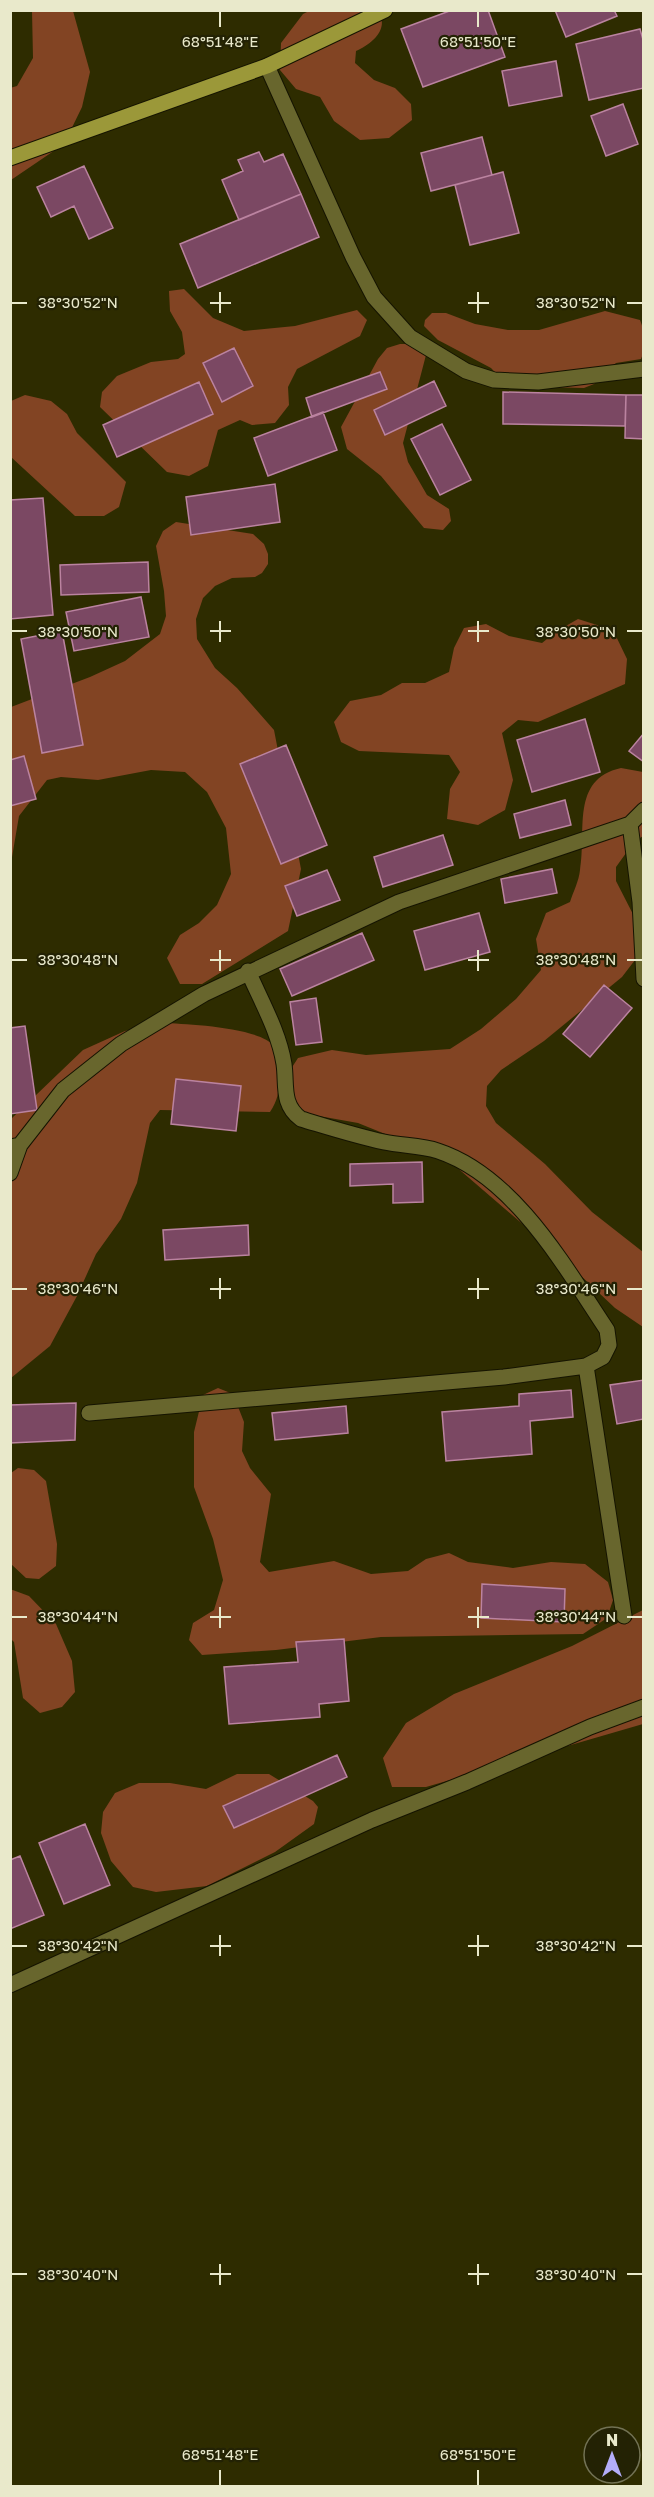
<svg xmlns="http://www.w3.org/2000/svg" width="654" height="2497" viewBox="0 0 654 2497" font-family="'Golos Text',sans-serif">
<rect width="100%" height="100%" fill="#2e2c00"/>
<!-- forest -->
<path fill="#824423" d="M 311,10 L 378,11 C 390,29 372,44 356,51 L 355,63 L 374,80 L 395,88 L 411,104 L 412,120 L 389,138 L 360,140 L 334,121 L 320,97 L 296,89 L 280,70 L 281,43 L 303,14 Z
M 32,11 L 73,11 L 90,72 L 82,107 L 64,144 L 11,180 L 10,88 L 17,86 L 33,58 Z
M 184,289 L 213,318 L 244,331 L 295,326 L 357,310 L 367,320 L 360,336 L 297,369 L 288,387 L 289,405 L 275,423 L 252,425 L 240,420 L 218,430 L 208,466 L 189,476 L 167,472 L 100,407 L 102,392 L 117,376 L 151,362 L 178,359 L 185,354 L 182,332 L 170,311 L 169,291 Z
M 605,311 L 640,320 C 645,331 646,349 641,359 L 616,363 L 594,384 L 584,388 L 508,386 L 491,368 L 438,340 L 424,326 L 425,320 L 432,313 L 446,313 L 475,324 L 508,330 L 539,330 Z
M 400,344 L 414,344 L 426,355 L 403,443 L 408,462 L 427,495 L 449,509 L 451,521 L 443,530 L 424,528 L 381,476 L 347,449 L 341,427 L 378,359 L 387,348 Z
M 25,395 L 51,401 L 67,414 L 77,433 L 126,482 L 119,507 L 104,516 L 75,516 L 11,457 L 11,401 Z
M 176,522 L 253,534 L 264,544 L 268,554 L 268,564 L 262,573 L 255,577 L 232,578 L 215,586 L 203,598 L 196,619 L 197,639 L 215,668 L 237,688 L 274,730 L 301,869 L 288,931 L 202,984 L 180,984 L 167,958 L 180,935 L 199,923 L 217,905 L 231,874 L 226,828 L 207,792 L 185,772 L 151,770 L 98,780 L 61,777 L 47,780 L 19,816 L 11,863 L 11,707 L 90,677 L 125,661 L 160,634 L 166,616 L 164,591 L 156,546 L 163,531 Z
M 578,619 L 613,630 L 627,659 L 625,684 L 538,722 L 518,720 L 502,733 L 513,780 L 505,810 L 478,825 L 447,819 L 450,789 L 460,772 L 449,755 L 359,751 L 341,742 L 334,722 L 350,701 L 381,695 L 402,683 L 425,683 L 449,672 L 454,648 L 464,628 L 486,624 L 509,636 L 542,643 L 557,631 Z
M 621,768 L 643,772 L 643,836 L 634,842 L 616,867 L 616,881 L 637,922 L 640,942 L 635,960 L 622,977 L 544,1041 L 501,1070 L 487,1086 L 486,1106 L 496,1123 L 545,1164 L 592,1212 L 643,1252 L 643,1327 L 615,1308 L 561,1257 L 447,1159 L 358,1123 L 302,1113 L 291,1100 L 287,1075 L 298,1058 L 332,1050 L 366,1055 L 450,1049 L 481,1029 L 516,999 L 541,970 L 536,939 L 546,913 L 570,902 C 573,892 579,881 580,870 C 587,832 570,779 621,768 Z
M 163,1023 C 186,1024 259,1027 274,1046 C 280,1054 280,1068 279,1077 C 279,1092 278,1100 270,1112 L 160,1110 L 150,1123 L 137,1183 L 121,1219 L 96,1254 L 77,1296 L 50,1346 L 11,1378 L 11,1119 L 83,1050 L 125,1031 Z
M 218,1388 L 233,1394 L 244,1422 L 242,1451 L 250,1468 L 271,1494 L 260,1562 L 269,1572 L 334,1561 L 371,1574 L 408,1571 L 426,1559 L 449,1553 L 468,1562 L 513,1568 L 551,1562 L 585,1564 L 608,1582 L 613,1600 L 607,1618 L 583,1634 L 381,1637 L 276,1650 L 202,1655 L 189,1640 L 193,1623 L 214,1610 L 223,1580 L 213,1539 L 194,1487 L 194,1432 L 203,1395 Z
M 18,1468 L 34,1470 L 46,1481 L 57,1544 L 56,1566 L 39,1579 L 26,1578 L 11,1564 L 11,1473 Z
M 10,1589 L 29,1596 L 56,1624 L 72,1661 L 75,1692 L 62,1707 L 40,1713 L 23,1698 L 14,1642 L 11,1639 Z
M 643,1610 L 643,1724 L 426,1787 L 392,1787 L 383,1758 L 406,1723 L 454,1694 L 572,1646 Z
M 237,1774 L 269,1774 L 313,1801 L 318,1807 L 314,1824 L 275,1852 L 207,1886 L 156,1892 L 133,1887 L 111,1861 L 101,1833 L 103,1812 L 115,1793 L 139,1783 L 170,1783 L 206,1789 Z"/>
<!-- building -->
<path fill="#7b4863" stroke="#bb83a0" stroke-width="1.5" d="M 452,10 L 488,10 L 505,57 L 423,87 L 401,29 Z
M 555,10 L 614,10 L 617,16 L 566,37 Z
M 640,29 L 644,43 L 644,88 L 589,100 L 576,44 Z
M 556,61 L 562,96 L 509,106 L 502,71 Z
M 623,104 L 638,144 L 606,156 L 591,116 Z
M 482,137 L 492,175 L 431,191 L 421,153 Z
M 259,152 L 264,162 L 283,154 L 301,194 L 239,220 L 222,180 L 243,171 L 238,160 Z
M 84,166 L 113,228 L 89,239 L 74,206 L 51,217 L 37,187 Z
M 503,172 L 519,233 L 470,245 L 455,185 Z
M 301,194 L 319,237 L 198,288 L 180,244 Z
M 234,348 L 253,386 L 222,402 L 203,363 Z
M 380,372 L 387,389 L 312,417 L 306,398 Z
M 434,381 L 446,406 L 385,435 L 374,410 Z
M 199,382 L 213,414 L 117,457 L 103,425 Z
M 503,392 L 626,395 L 625,426 L 503,424 Z
M 626,395 L 644,395 L 644,439 L 625,438 Z
M 323,412 L 337,450 L 268,476 L 254,438 Z
M 442,424 L 471,480 L 440,495 L 411,439 Z
M 275,484 L 280,522 L 191,535 L 186,497 Z
M 43,498 L 53,615 L 10,619 L 10,500 Z
M 148,562 L 149,592 L 61,595 L 60,565 Z
M 141,597 L 149,637 L 74,651 L 66,612 Z
M 62,631 L 83,745 L 42,753 L 21,639 Z
M 585,719 L 600,772 L 532,792 L 517,740 Z
M 644,733 L 644,762 L 629,751 Z
M 286,745 L 327,845 L 281,864 L 240,764 Z
M 24,756 L 36,799 L 10,806 L 10,760 Z
M 565,800 L 571,825 L 520,838 L 514,814 Z
M 443,835 L 453,865 L 383,887 L 374,857 Z
M 552,869 L 557,893 L 505,903 L 501,879 Z
M 327,870 L 340,900 L 297,916 L 285,886 Z
M 479,913 L 490,952 L 425,970 L 414,931 Z
M 362,933 L 374,960 L 292,996 L 280,969 Z
M 604,985 L 632,1008 L 590,1057 L 563,1034 Z
M 316,998 L 322,1042 L 296,1045 L 290,1002 Z
M 25,1026 L 37,1110 L 10,1114 L 10,1028 Z
M 176,1079 L 241,1086 L 236,1131 L 171,1124 Z
M 422,1162 L 423,1202 L 393,1203 L 393,1184 L 350,1186 L 350,1164 Z
M 248,1225 L 249,1255 L 165,1260 L 163,1230 Z
M 644,1380 L 644,1419 L 617,1424 L 610,1385 Z
M 571,1390 L 573,1417 L 530,1421 L 532,1454 L 446,1461 L 442,1412 L 519,1406 L 519,1394 Z
M 76,1403 L 75,1440 L 10,1443 L 10,1405 Z
M 346,1406 L 348,1433 L 275,1440 L 272,1413 Z
M 482,1584 L 565,1589 L 564,1622 L 481,1618 Z
M 344,1639 L 349,1701 L 319,1704 L 320,1717 L 229,1724 L 224,1667 L 298,1662 L 296,1642 Z
M 337,1755 L 347,1777 L 234,1828 L 223,1806 Z
M 85,1824 L 110,1885 L 64,1904 L 39,1843 Z
M 20,1856 L 44,1915 L 10,1929 L 10,1860 Z"/>
<g fill="none" stroke-linecap="round" stroke-linejoin="round">
<!-- minor casing -->
<g stroke="#151400" stroke-width="17">
<path id="minor" d="M 267,66 L 353,257 L 374,297 L 410,337 L 466,371 L 494,380 L 538,382 L 644,369
M 630,824 L 644,810
M 10,1147 L 20,1145 L 63,1090 L 121,1044 L 204,994 L 399,902 L 630,824 L 640,902 L 644,979
M 10,1173 L 20,1145
M 586,1366 L 624,1616
M 89,1413 L 504,1377 L 586,1366 L 603,1357 L 609,1345 L 607,1330 C 565,1267 514,1176 438,1151 C 421,1145 402,1146 384,1142 C 356,1136 328,1127 301,1119 C 281,1104 287,1085 284,1064 C 279,1032 261,1001 248,971
M 10,1985 L 372,1820 L 467,1782 L 590,1727 L 644,1707"/>
</g>
<!-- major casing -->
<g stroke="#151400" stroke-width="17">
<path id="major" d="M 10,158 L 267,66 L 385,10"/>
</g>
<!-- minor -->
<use href="#minor" stroke="#68662d" stroke-width="15"/>
<!-- major -->
<use href="#major" stroke="#9b9839" stroke-width="15"/>
</g>
<!-- ticks -->
<path fill="none" stroke="#e9e9cb" stroke-width="2" d="M 220,12 L 220,27M 478,12 L 478,27M 220,292 L 220,313M 478,292 L 478,313M 12,303 L 27,303M 210,303 L 231,303M 468,303 L 489,303M 627,303 L 642,303M 220,621 L 220,642M 478,621 L 478,642M 12,631 L 27,631M 210,631 L 231,631M 468,631 L 489,631M 627,631 L 642,631M 220,950 L 220,971M 478,950 L 478,971M 12,960 L 27,960M 210,960 L 231,960M 468,960 L 489,960M 627,960 L 642,960M 220,1278 L 220,1299M 478,1278 L 478,1299M 12,1289 L 27,1289M 210,1289 L 231,1289M 468,1289 L 489,1289M 627,1289 L 642,1289M 220,1607 L 220,1628M 478,1607 L 478,1628M 12,1617 L 27,1617M 210,1617 L 231,1617M 468,1617 L 489,1617M 627,1617 L 642,1617M 220,1935 L 220,1956M 478,1935 L 478,1956M 12,1946 L 27,1946M 210,1946 L 231,1946M 468,1946 L 489,1946M 627,1946 L 642,1946M 220,2264 L 220,2285M 478,2264 L 478,2285M 12,2274 L 27,2274M 210,2274 L 231,2274M 468,2274 L 489,2274M 627,2274 L 642,2274M 220,2470 L 220,2485M 478,2470 L 478,2485"/>
<g font-size="15" text-anchor="middle" fill="#e9e9cb" stroke="#232204" stroke-width="4.5" stroke-linejoin="round" paint-order="stroke">
<text x="220" y="47">68°51'48"E</text>
<text x="478" y="47">68°51'50"E</text>
<text x="78" y="308">38°30'52"N</text>
<text x="576" y="308">38°30'52"N</text>
<text x="78" y="637">38°30'50"N</text>
<text x="576" y="637">38°30'50"N</text>
<text x="78" y="965">38°30'48"N</text>
<text x="576" y="965">38°30'48"N</text>
<text x="78" y="1294">38°30'46"N</text>
<text x="576" y="1294">38°30'46"N</text>
<text x="78" y="1622">38°30'44"N</text>
<text x="576" y="1622">38°30'44"N</text>
<text x="78" y="1951">38°30'42"N</text>
<text x="576" y="1951">38°30'42"N</text>
<text x="78" y="2280">38°30'40"N</text>
<text x="576" y="2280">38°30'40"N</text>
<text x="220" y="2460">68°51'48"E</text>
<text x="478" y="2460">68°51'50"E</text>
</g>
<!-- border -->
<rect width="654" height="2497" fill="none" stroke="#e9e9cb" stroke-width="24"/>
<!-- north arrow -->
<g transform="translate(612 2455)"><circle r="28" fill="#232204" stroke="#727254" stroke-width="1.5"/>
<path d="M0-4.5L10 22L0 15L-10 22Z" fill="#b3adf9"/>
<text y="-9" font-size="16" font-weight="bold" text-anchor="middle" fill="#e9e9cb">N</text>
</g>
</svg>
